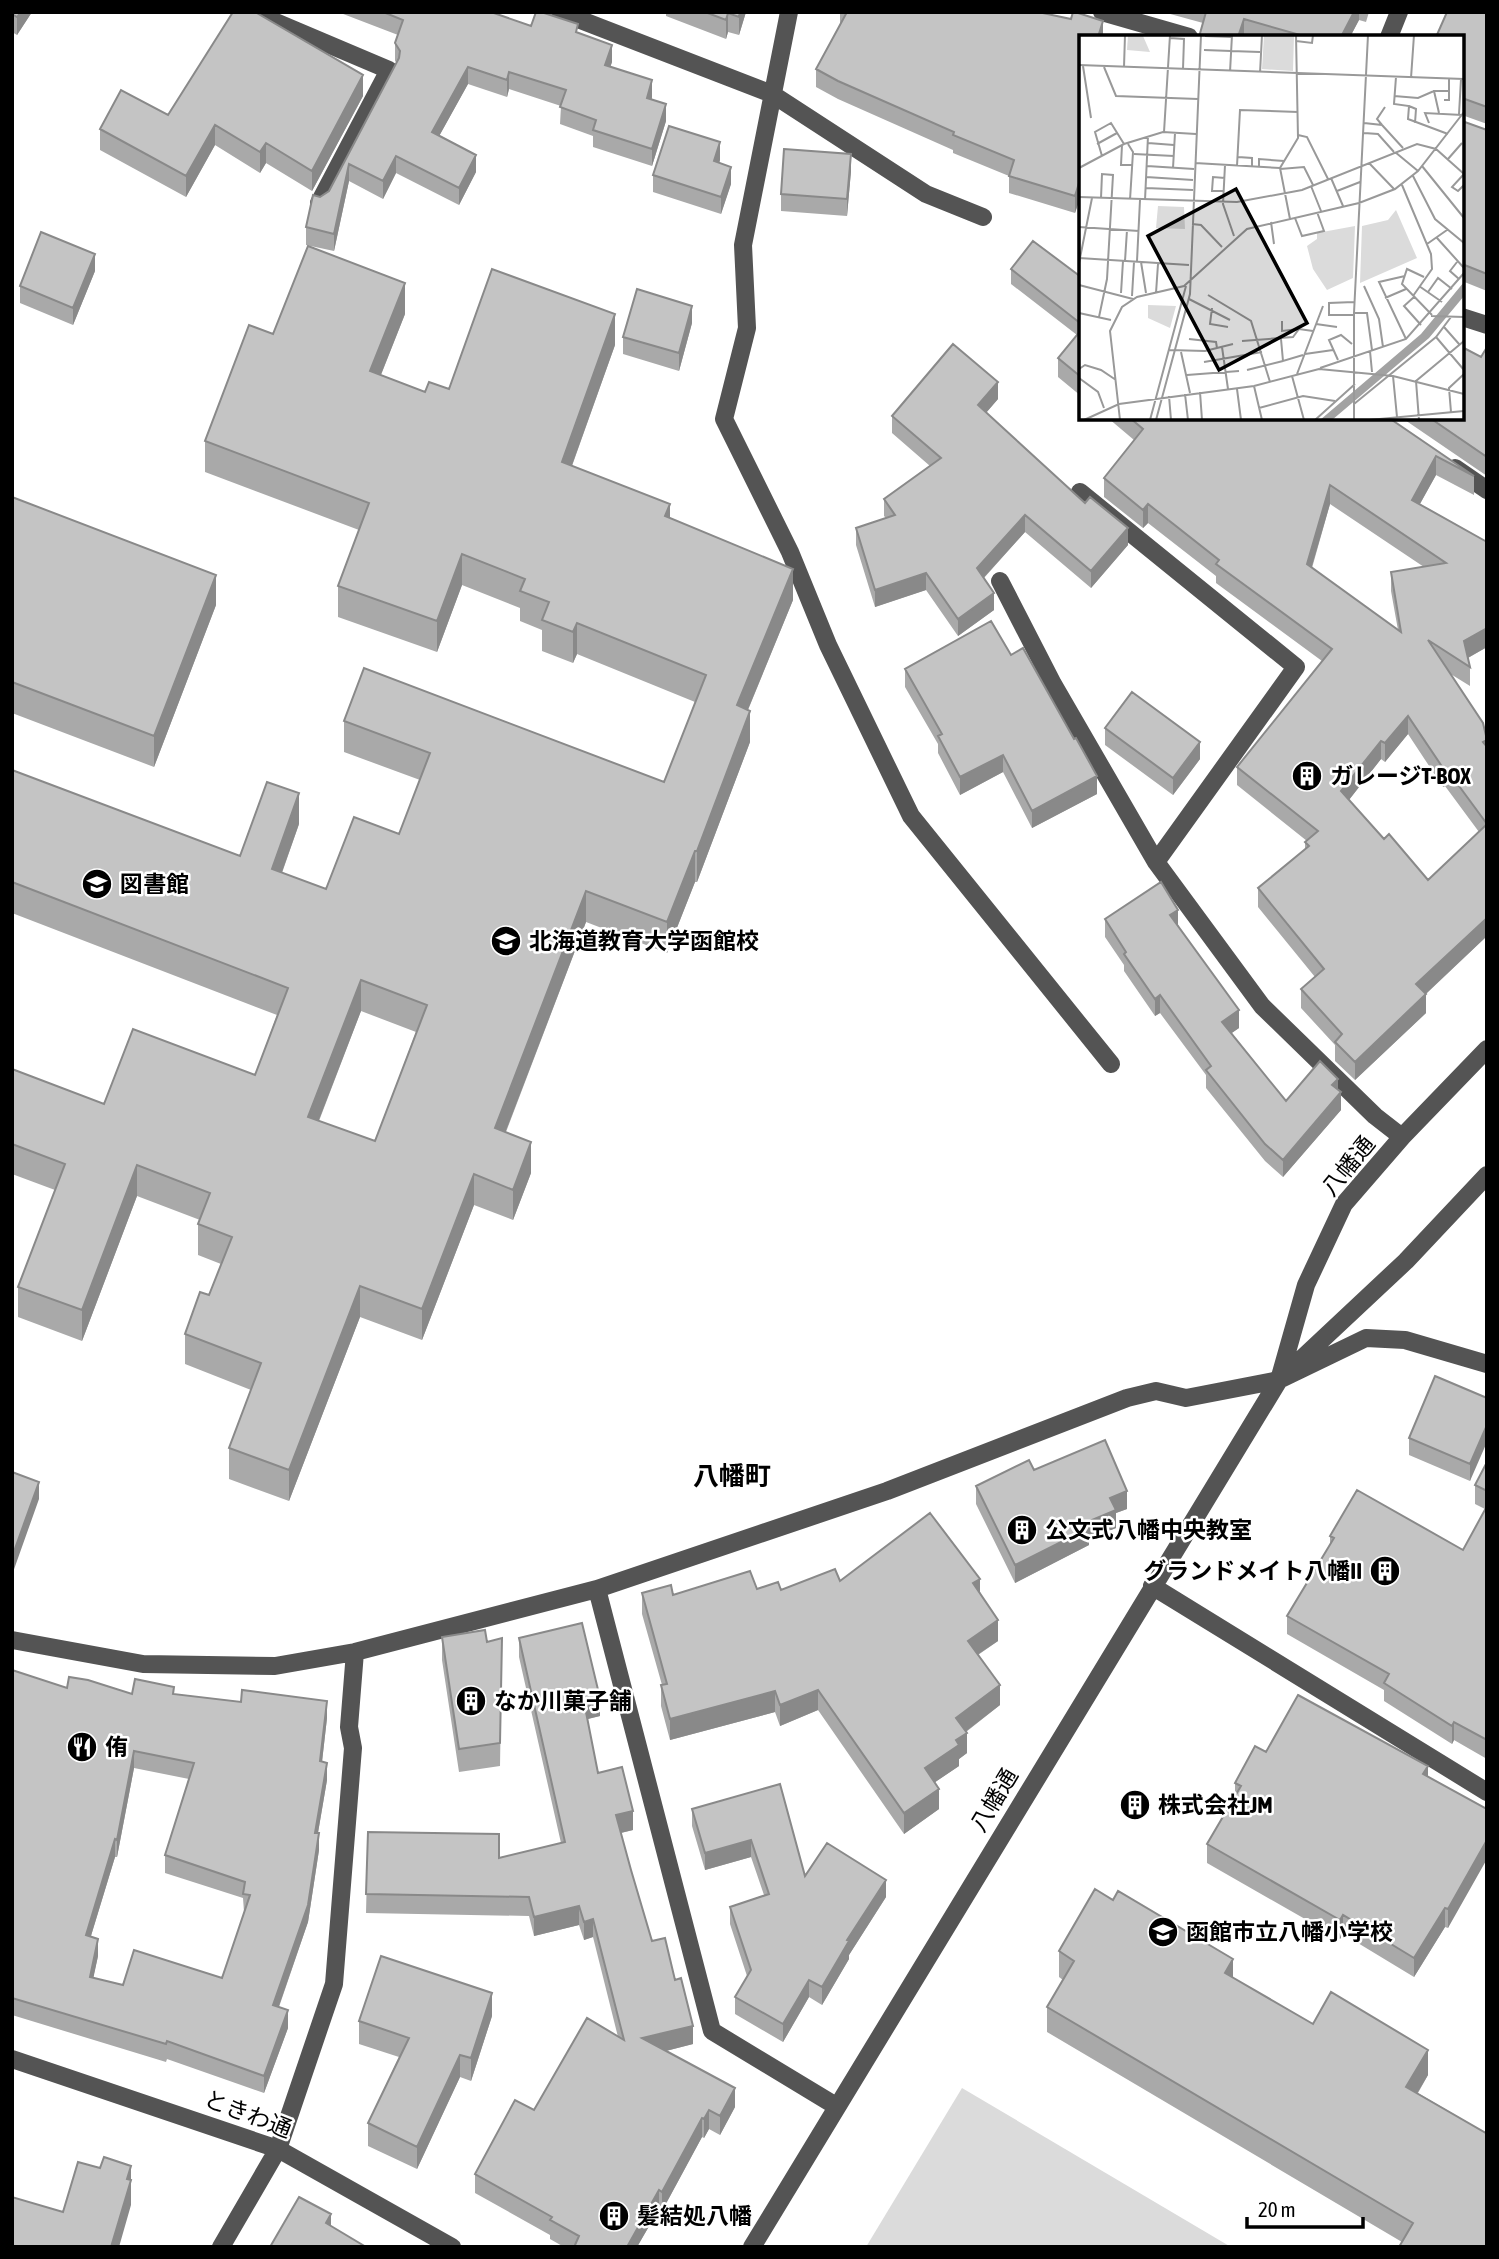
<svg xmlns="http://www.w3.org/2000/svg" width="1499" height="2259" viewBox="0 0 1499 2259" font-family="'Asap Condensed','Noto Sans JP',sans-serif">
<rect width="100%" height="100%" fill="#fff"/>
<!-- garden -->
<path fill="#dbdbdb" d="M 962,2088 L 1231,2247 L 866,2247 Z"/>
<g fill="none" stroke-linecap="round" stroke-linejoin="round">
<!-- minor -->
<path stroke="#545454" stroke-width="18" d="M 252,12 L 389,70 L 319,203
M 560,12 L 772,94 L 926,194 L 983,217
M 789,12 L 743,245 L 747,328 L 724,419 L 790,552 L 828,645 L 911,816 L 1111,1064
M 1102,12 L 1189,37
M 1389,37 L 1399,12
M 1462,317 L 1487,325
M 1455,468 L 1487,490
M 1080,492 L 1296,667 L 1156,862
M 1000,581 L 1053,684 L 1156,862 L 1262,1006 L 1375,1116 L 1402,1137
M 1279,1380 L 1306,1285 L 1344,1204 L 1402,1137 L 1487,1049
M 1152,1586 L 1487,1792
M 597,1589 L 712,2031 L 836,2106
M 12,1640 L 143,1664 L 275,1666 L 355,1652 L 597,1589 L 887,1491 L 1127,1398 L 1156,1391 L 1186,1398 L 1279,1380 L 1366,1338 L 1405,1340 L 1487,1364
M 12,2059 L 278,2149 L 452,2247
M 221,2247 L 278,2149 L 334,1984 L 353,1748 L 349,1727 L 355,1652
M 752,2247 L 1279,1380 L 1406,1261 L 1487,1175"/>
</g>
<!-- wall -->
<path fill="#a9a9a9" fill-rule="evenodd" d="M 12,12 L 32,12 L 17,35 L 12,32 Z
M 338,12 L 491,12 L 531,26 L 578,33 L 612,62 L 610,67 L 652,97 L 652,100 L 666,121 L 652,166 L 593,147 L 593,136 L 560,124 L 561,106 L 509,89 L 507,97 L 468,84 L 439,136 L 476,172 L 459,205 L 396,173 L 383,199 L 349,181 L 334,251 L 306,245 L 306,227 L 320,197 L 329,191 L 397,63 L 395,61 L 395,43 L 398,35 Z
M 666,12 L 746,12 L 739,35 L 728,32 L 726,39 L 666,16 Z
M 840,12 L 1038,12 L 1103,37 L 1081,37 L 1081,198 L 1080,198 L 1075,213 L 1009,193 L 1009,176 L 953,153 L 953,150 L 838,99 L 816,87 L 816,69 L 840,25 Z
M 1163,12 L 1369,12 L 1366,22 L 1359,20 L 1350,37 L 1199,37 L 1203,23 Z
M 1487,12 L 1487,124 L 1462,115 L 1462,37 Z
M 363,96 L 312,191 L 266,163 L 260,173 L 215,145 L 186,197 L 100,150 L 100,129 L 168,115 Z
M 1462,121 L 1487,130 L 1487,291 L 1462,281 Z
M 720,160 L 719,163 L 731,184 L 721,214 L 653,192 L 653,175 Z
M 851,171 L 847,216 L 781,211 L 781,194 Z
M 1011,269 L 1081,277 L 1081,396 L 1058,377 L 1058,358 L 1077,335 L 1011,284 Z
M 95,271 L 73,325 L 20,303 L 20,286 Z
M 405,314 L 381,375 L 425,392 L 449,389 L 615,345 L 572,466 L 670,518 L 793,600 L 748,710 L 750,742 L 697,882 L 695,882 L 667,953 L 586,922 L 506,1132 L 531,1173 L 513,1220 L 474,1205 L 422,1340 L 360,1317 L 289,1501 L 229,1479 L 229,1448 L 251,1390 L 185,1364 L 185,1334 L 209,1295 L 221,1264 L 198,1255 L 198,1224 L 200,1220 L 137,1196 L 82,1341 L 18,1317 L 18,1287 L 55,1190 L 12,1174 L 12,1069 L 104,1104 L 255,1075 L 277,1015 L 12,913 L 12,770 L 240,856 L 299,824 L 282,873 L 326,889 L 399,834 L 420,780 L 344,752 L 344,721 L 664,782 L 695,702 L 577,654 L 573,663 L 542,651 L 542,630 L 520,621 L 520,608 L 462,585 L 437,652 L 338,617 L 338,586 L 359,530 L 205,472 L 205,441 L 273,334 ZM 361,1011 L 416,1032 L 375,1141 L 319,1121 Z
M 692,323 L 679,371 L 623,354 L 623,337 Z
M 1487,347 L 1487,476 L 1402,418 L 1462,418 L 1481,357 Z
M 998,399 L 986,413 L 1128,545 L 1091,588 L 1025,532 L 984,578 L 994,610 L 958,636 L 926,590 L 875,607 L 856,545 L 856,528 L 886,518 L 884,516 L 884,499 L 930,466 L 892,433 L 892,416 Z
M 1108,418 L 1389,418 L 1474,476 L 1474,495 L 1436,475 L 1420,504 L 1487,542 L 1487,647 L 1468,658 L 1470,667 L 1470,686 L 1449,673 L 1487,740 L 1487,936 L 1426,994 L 1426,1013 L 1355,1080 L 1335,1061 L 1335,1045 L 1301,1008 L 1301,989 L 1315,977 L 1258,907 L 1258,888 L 1305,849 L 1305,842 L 1307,841 L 1237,785 L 1237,767 L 1322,661 L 1216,583 L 1216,576 L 1148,523 L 1143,528 L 1104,497 L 1104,478 L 1134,440 ZM 1330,504 L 1424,567 L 1391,572 L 1391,591 L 1398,630 L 1312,568 ZM 1408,734 L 1443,787 L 1445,786 L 1479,832 L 1428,880 L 1384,839 L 1349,800 L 1381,759 L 1385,762 Z
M 12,497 L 216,605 L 154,767 L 12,713 Z
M 1011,655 L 1097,794 L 1032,828 L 1003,772 L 960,795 L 938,753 L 938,744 L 905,687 L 905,669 Z
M 1105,728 L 1200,759 L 1173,795 L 1105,745 Z
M 1105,919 L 1178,925 L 1239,1028 L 1231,1033 L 1286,1101 L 1338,1090 L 1341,1110 L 1283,1177 L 1265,1161 L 1206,1088 L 1206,1075 L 1160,1013 L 1155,1016 L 1124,971 L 1124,965 L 1105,937 Z
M 1487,1398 L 1470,1481 L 1409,1455 L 1409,1438 Z
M 1487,1462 L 1487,1759 L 1454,1740 L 1452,1744 L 1384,1701 L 1384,1690 L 1287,1634 L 1287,1616 L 1330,1545 L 1330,1536 L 1463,1550 L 1485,1509 L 1475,1504 L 1475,1485 Z
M 1034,1470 L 1127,1509 L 1116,1513 L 1116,1528 L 1089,1539 L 1089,1545 L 1015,1583 L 976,1504 L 976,1486 Z
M 840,1581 L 980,1592 L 998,1641 L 978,1655 L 1000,1705 L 966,1732 L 967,1753 L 959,1759 L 959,1766 L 935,1782 L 939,1809 L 904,1834 L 818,1710 L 780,1726 L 775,1712 L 670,1740 L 661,1706 L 661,1685 L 662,1685 L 642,1614 L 642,1593 L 673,1595 L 757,1589 L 781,1590 Z
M 442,1637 L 487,1642 L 502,1638 L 500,1766 L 459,1772 L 442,1660 Z
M 519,1638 L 600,1716 L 587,1719 L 598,1773 L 633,1830 L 621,1833 L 631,1870 L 652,1941 L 693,2044 L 666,2051 L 735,2107 L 720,2135 L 709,2129 L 704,2138 L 702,2137 L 662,2211 L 659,2209 L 637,2247 L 564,2247 L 550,2239 L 550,2235 L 475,2193 L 475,2174 L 534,2110 L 618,2037 L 593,1937 L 584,1940 L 579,1925 L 534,1936 L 529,1916 L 366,1913 L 368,1832 L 499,1858 L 561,1843 L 519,1657 Z
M 12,1670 L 67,1688 L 132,1694 L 174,1694 L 327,1718 L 322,1762 L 327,1780 L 318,1833 L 319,1850 L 308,1922 L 279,2007 L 288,2028 L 264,2093 L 167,2059 L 166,2062 L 12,2015 ZM 134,1768 L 189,1779 L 165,1855 L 165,1873 L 243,1898 L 244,1912 L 222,1978 L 123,1985 L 93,1978 L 98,1956 L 91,1936 L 115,1857 L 117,1857 Z
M 1266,1752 L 1428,1777 L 1487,1809 L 1448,1928 L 1445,1927 L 1414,1977 L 1343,1934 L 1340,1939 L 1207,1863 L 1207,1844 L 1235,1795 L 1235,1783 Z
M 780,1784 L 805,1876 L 886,1897 L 849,1955 L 849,1959 L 822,2005 L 809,1997 L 783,2042 L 735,2014 L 735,1997 L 747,1976 L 730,1924 L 730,1907 L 764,1895 L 751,1857 L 705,1870 L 692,1826 L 692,1809 Z
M 1059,1951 L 1233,1978 L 1313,2024 L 1428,2075 L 1418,2093 L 1486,2133 L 1402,2242 L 1047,2032 L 1047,2007 L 1063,1980 L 1059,1977 Z
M 492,2016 L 471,2081 L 460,2077 L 417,2169 L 368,2146 L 368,2123 L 399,2057 L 359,2044 L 359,2021 Z"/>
<!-- shaded-wall -->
<path fill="#898989" d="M 21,12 L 32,12 L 17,35 L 17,17 Z
M 740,12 L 746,12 L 739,35 L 739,17 Z
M 1354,12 L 1359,12 L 1359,20 L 1350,37 L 1341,37 Z
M 728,13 L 728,32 L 726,39 L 726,20 Z
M 1244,19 L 1244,37 L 1238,37 Z
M 1103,21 L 1103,37 L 1098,37 Z
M 612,45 L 612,62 L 605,83 L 605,65 Z
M 468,67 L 468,84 L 432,149 L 432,132 Z
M 509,72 L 509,89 L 507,97 L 507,80 Z
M 363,75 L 363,96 L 312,191 L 312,171 Z
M 652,80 L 652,97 L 647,115 L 647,98 Z
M 666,104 L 666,121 L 652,166 L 652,149 Z
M 215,125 L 215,145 L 186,197 L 186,176 Z
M 720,142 L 720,160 L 714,179 L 714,161 Z
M 266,143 L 266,163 L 260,173 L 260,152 Z
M 851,154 L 851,171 L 847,216 L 847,199 Z
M 476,155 L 476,172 L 459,205 L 459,188 Z
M 396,156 L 396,173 L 383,199 L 383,181 Z
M 349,164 L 349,181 L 334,251 L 334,234 Z
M 731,167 L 731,184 L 721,214 L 721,197 Z
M 1080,180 L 1080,198 L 1075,213 L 1075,196 Z
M 95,254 L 95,271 L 73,325 L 73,308 Z
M 405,283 L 405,314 L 370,402 L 370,371 Z
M 692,306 L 692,323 L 679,371 L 679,353 Z
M 615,314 L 615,345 L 562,493 L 562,462 Z
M 998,382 L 998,399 L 978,422 L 978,405 Z
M 1436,456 L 1436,475 L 1412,518 L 1412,500 Z
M 1330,485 L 1330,504 L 1307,583 L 1307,564 Z
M 670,504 L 670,535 L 665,516 Z
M 1148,504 L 1148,523 L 1143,528 L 1143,510 Z
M 1025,515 L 1025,532 L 977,585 L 977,568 Z
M 1128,528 L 1128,545 L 1091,588 L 1091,571 Z
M 462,554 L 462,585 L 437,652 L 437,621 Z
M 793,569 L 793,600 L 737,736 L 737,705 Z
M 926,573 L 926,590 L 875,607 L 875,590 Z
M 216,575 L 216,605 L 154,767 L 154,736 Z
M 994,593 L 994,610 L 958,636 L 958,619 Z
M 577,623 L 577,654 L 573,663 L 573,632 Z
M 1487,628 L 1487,647 L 1464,660 L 1464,641 Z
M 750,711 L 750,742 L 697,882 L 697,851 Z
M 1408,716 L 1408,734 L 1385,762 L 1385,743 Z
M 1381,741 L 1381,759 L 1341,810 L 1341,791 Z
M 1200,742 L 1200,759 L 1173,795 L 1173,778 Z
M 1003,755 L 1003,772 L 960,795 L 960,777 Z
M 1445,767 L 1445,786 L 1443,787 L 1443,768 Z
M 1097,776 L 1097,794 L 1032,828 L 1032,811 Z
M 299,793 L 299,824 L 272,900 L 272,869 Z
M 695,851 L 695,882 L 667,953 L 667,922 Z
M 586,891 L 586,922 L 495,1159 L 495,1128 Z
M 1178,910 L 1178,927 L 1170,915 Z
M 1487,918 L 1487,936 L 1416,1003 L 1416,984 Z
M 361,980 L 361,1011 L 308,1148 L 308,1117 Z
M 1426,994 L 1426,1013 L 1355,1080 L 1355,1062 Z
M 1160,995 L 1160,1013 L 1155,1016 L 1155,999 Z
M 1239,1010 L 1239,1028 L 1222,1040 L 1222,1022 Z
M 1338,1079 L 1338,1095 L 1341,1092 L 1341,1110 L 1283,1177 L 1283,1160 L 1332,1085 Z
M 531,1142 L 531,1173 L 513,1220 L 513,1190 Z
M 137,1165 L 137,1196 L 82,1341 L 82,1310 Z
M 474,1174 L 474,1205 L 422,1340 L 422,1309 Z
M 360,1286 L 360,1317 L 289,1501 L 289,1470 Z
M 1487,1425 L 1487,1442 L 1470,1481 L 1470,1464 Z
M 39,1482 L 39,1499 L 12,1575 L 12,1557 Z
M 1127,1491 L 1127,1509 L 1116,1513 L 1116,1528 L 1089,1539 L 1089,1545 L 1015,1583 L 1015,1565 L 1087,1522 L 1110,1498 Z
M 980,1579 L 980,1600 L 973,1583 Z
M 998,1620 L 998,1641 L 968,1661 L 968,1641 Z
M 1000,1685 L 1000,1705 L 956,1739 L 956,1718 Z
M 818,1690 L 818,1710 L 780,1726 L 780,1705 Z
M 775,1691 L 775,1712 L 670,1740 L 670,1719 Z
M 600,1698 L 600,1716 L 584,1720 L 584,1702 Z
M 327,1701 L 327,1718 L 320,1779 L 320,1761 Z
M 1454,1722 L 1454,1740 L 1452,1744 L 1452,1726 Z
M 967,1733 L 967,1753 L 959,1759 L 959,1766 L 925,1789 L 925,1768 L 956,1740 Z
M 134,1751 L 134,1768 L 117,1857 L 117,1840 Z
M 327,1763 L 327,1780 L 315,1850 L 315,1833 Z
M 1428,1766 L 1428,1785 L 1423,1774 Z
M 939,1789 L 939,1809 L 904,1834 L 904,1813 Z
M 633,1811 L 633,1830 L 616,1834 L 616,1815 Z
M 319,1833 L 319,1850 L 308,1922 L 273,2023 L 273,2005 Z
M 115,1839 L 115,1857 L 86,1952 L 86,1935 Z
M 751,1840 L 751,1857 L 705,1870 L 705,1853 Z
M 1487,1840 L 1487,1859 L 1448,1928 L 1448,1909 Z
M 886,1880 L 886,1897 L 849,1955 L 849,1959 L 822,2005 L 822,1987 L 847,1940 Z
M 579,1906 L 579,1925 L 534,1936 L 534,1917 Z
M 1445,1908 L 1445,1927 L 1414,1977 L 1414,1958 Z
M 1343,1915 L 1343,1934 L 1340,1939 L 1340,1920 Z
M 593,1919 L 593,1937 L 584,1940 L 584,1922 Z
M 98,1939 L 98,1956 L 90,1994 L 90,1977 Z
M 1233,1959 L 1233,1985 L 1225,1973 Z
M 809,1980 L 809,1997 L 783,2042 L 783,2024 Z
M 492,1993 L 492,2016 L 471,2081 L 471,2058 Z
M 288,2010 L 288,2028 L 264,2093 L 264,2076 Z
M 693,2026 L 693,2044 L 642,2057 L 642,2038 Z
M 1428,2050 L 1428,2075 L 1406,2112 L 1406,2087 Z
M 460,2055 L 460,2077 L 417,2169 L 417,2147 Z
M 735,2088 L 735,2107 L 720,2135 L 720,2116 Z
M 709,2110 L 709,2129 L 704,2138 L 704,2119 Z
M 702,2118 L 702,2137 L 662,2211 L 662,2192 Z
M 131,2166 L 131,2205 L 119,2247 L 111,2247 L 127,2179 Z
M 659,2190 L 659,2209 L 637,2247 L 627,2247 Z
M 331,2214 L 331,2233 L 326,2223 Z"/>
<!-- building -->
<path fill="#c4c4c4" stroke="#898989" stroke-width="2" fill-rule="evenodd" d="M 12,12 L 21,12 L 17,17 L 12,14 Z
M 233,12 L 255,12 L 363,75 L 312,171 L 266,143 L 260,152 L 215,125 L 186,176 L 100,129 L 121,90 L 168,115 Z
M 383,12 L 491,12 L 531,26 L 536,12 L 541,12 L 578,24 L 576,32 L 612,45 L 605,65 L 652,80 L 647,98 L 666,104 L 652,149 L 593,130 L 596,120 L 560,107 L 566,90 L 509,72 L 507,80 L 468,67 L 432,132 L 476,155 L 459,188 L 396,156 L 383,181 L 349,164 L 334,234 L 306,227 L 313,195 L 320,197 L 329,191 L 399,58 L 400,51 L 395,43 L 403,20 Z
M 705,12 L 740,12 L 739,17 L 728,13 L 726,20 Z
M 847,12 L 1038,12 L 1071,19 L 1073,12 L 1075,12 L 1103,21 L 1098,37 L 1081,37 L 1081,181 L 1080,180 L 1075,196 L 1009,176 L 1014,160 L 953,135 L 954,132 L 838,81 L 816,69 Z
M 1206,12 L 1354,12 L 1341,37 L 1307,37 L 1244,19 L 1238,37 L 1199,37 Z
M 1447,12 L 1487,12 L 1487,107 L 1462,98 L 1462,37 L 1436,37 Z
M 1462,121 L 1487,130 L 1487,274 L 1462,264 Z
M 669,126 L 720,142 L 714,161 L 731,167 L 721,197 L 653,175 Z
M 784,149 L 851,154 L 847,199 L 781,194 Z
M 41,232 L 95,254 L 73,308 L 20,286 Z
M 1033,241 L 1081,277 L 1080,323 L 1011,269 Z
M 308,246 L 405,283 L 370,371 L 425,392 L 429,382 L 449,389 L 492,269 L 615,314 L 562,462 L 670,504 L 665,516 L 793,569 L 737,705 L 750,711 L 697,851 L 695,851 L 667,922 L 586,891 L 495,1128 L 531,1142 L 513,1190 L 474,1174 L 422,1309 L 360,1286 L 289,1470 L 229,1448 L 261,1363 L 185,1334 L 200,1292 L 209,1295 L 232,1237 L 198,1224 L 210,1193 L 137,1165 L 82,1310 L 18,1287 L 65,1164 L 12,1144 L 12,1069 L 104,1104 L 133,1029 L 255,1075 L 288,988 L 12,882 L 12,770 L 240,856 L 267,782 L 299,793 L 272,869 L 326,889 L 354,817 L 399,834 L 430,753 L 344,721 L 364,668 L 664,782 L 706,675 L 577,623 L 573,632 L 542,620 L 549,602 L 520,591 L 525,579 L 462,554 L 437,621 L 338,586 L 369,503 L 205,441 L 249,325 L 273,334 ZM 361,980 L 427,1005 L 375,1141 L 308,1117 Z
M 637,289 L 692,306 L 679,353 L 623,337 Z
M 1081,330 L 1081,377 L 1058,358 Z
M 953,344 L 998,382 L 978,405 L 1085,503 L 1090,497 L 1128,528 L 1091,571 L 1025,515 L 977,568 L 994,593 L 958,619 L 926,573 L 875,590 L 856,528 L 895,515 L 884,499 L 941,458 L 892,416 Z
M 1462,347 L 1481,357 L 1487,347 L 1487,457 L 1430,418 L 1462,418 Z
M 1130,418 L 1389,418 L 1474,476 L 1436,456 L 1412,500 L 1487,542 L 1487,628 L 1464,641 L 1470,667 L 1428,640 L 1483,723 L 1487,740 L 1483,742 L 1487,747 L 1487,824 L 1445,767 L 1443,768 L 1408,716 L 1385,743 L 1381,741 L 1341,791 L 1384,839 L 1389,834 L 1428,880 L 1487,824 L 1487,918 L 1416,984 L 1426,994 L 1355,1062 L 1335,1042 L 1342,1034 L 1301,989 L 1324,969 L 1258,888 L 1309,846 L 1305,842 L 1318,831 L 1237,767 L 1332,649 L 1216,564 L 1219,560 L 1148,504 L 1143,510 L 1104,478 L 1143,429 ZM 1330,485 L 1446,563 L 1391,572 L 1401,632 L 1307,564 Z
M 12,497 L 216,575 L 154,736 L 12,682 Z
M 991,621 L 1011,655 L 1023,648 L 1074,739 L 1076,738 L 1097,776 L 1032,811 L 1003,755 L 960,777 L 938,736 L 942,734 L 905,669 Z
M 1132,692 L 1200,742 L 1173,778 L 1105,728 Z
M 1161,882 L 1178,910 L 1170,915 L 1239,1010 L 1222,1022 L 1286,1101 L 1320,1061 L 1338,1079 L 1332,1085 L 1341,1092 L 1283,1160 L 1265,1144 L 1206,1070 L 1211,1066 L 1160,995 L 1155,999 L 1124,954 L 1126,952 L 1105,919 Z
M 1435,1376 L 1487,1398 L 1487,1425 L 1470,1464 L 1409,1438 Z
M 1105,1440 L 1127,1491 L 1110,1498 L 1116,1510 L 1087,1522 L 1089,1528 L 1015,1565 L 976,1486 L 1029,1460 L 1034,1470 Z
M 1487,1462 L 1487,1491 L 1475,1485 Z
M 12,1472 L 39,1482 L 12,1557 Z
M 1357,1490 L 1463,1550 L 1487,1506 L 1487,1740 L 1454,1722 L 1452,1726 L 1384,1683 L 1389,1674 L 1287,1616 L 1334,1538 L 1330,1536 Z
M 930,1513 L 980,1579 L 973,1583 L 998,1620 L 968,1641 L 1000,1685 L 956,1718 L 967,1733 L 956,1740 L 959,1745 L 925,1768 L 939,1789 L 904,1813 L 818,1690 L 780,1705 L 775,1691 L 670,1719 L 661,1685 L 667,1684 L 642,1593 L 671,1585 L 673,1595 L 750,1571 L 757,1589 L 778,1582 L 781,1590 L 835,1569 L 840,1581 Z
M 582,1623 L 600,1698 L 584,1702 L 598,1773 L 622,1767 L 633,1811 L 616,1815 L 631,1870 L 652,1941 L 665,1938 L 675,1980 L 681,1978 L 693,2026 L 642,2038 L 735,2088 L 720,2116 L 709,2110 L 704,2119 L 702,2118 L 662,2192 L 659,2190 L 627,2247 L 578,2247 L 575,2245 L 579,2236 L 550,2220 L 552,2217 L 475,2174 L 515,2100 L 534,2110 L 587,2018 L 624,2040 L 593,1919 L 584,1922 L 579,1906 L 534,1917 L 529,1897 L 366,1894 L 368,1832 L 499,1834 L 499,1858 L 565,1842 L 519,1638 Z
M 485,1630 L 487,1642 L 502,1638 L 500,1743 L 459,1749 L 442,1637 Z
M 12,1670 L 67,1688 L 69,1677 L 88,1680 L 132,1694 L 135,1679 L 174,1687 L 173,1694 L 241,1702 L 242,1690 L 327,1701 L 320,1761 L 327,1763 L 315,1833 L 319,1833 L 308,1905 L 273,2005 L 288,2010 L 264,2076 L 167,2041 L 166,2044 L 12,1998 ZM 134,1751 L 194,1763 L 165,1855 L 245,1882 L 243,1894 L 250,1895 L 222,1978 L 134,1950 L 123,1985 L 90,1977 L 98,1939 L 86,1935 L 115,1839 L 117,1840 Z
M 1298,1695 L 1428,1766 L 1423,1774 L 1487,1809 L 1487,1840 L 1448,1909 L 1445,1908 L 1414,1958 L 1343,1915 L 1340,1920 L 1207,1844 L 1241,1786 L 1235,1783 L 1255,1746 L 1266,1752 Z
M 780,1784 L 805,1876 L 827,1843 L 886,1880 L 847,1940 L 849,1941 L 822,1987 L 809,1980 L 783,2024 L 735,1997 L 751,1970 L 730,1907 L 769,1894 L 751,1840 L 705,1853 L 692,1809 Z
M 1095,1889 L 1113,1900 L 1118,1891 L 1233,1959 L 1225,1973 L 1313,2024 L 1331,1992 L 1428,2050 L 1406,2087 L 1486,2133 L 1487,2131 L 1487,2247 L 1399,2247 L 1413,2223 L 1047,2007 L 1074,1961 L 1059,1951 Z
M 381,1956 L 492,1993 L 471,2058 L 460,2055 L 417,2147 L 368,2123 L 409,2038 L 359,2021 Z
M 104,2157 L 131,2166 L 127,2179 L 131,2180 L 111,2247 L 12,2247 L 12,2197 L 63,2212 L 78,2162 L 100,2168 Z
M 299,2197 L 331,2214 L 326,2223 L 366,2247 L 270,2247 Z"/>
<!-- icons -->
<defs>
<g id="building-disc" transform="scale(1.575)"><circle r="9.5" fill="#000" stroke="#fff"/><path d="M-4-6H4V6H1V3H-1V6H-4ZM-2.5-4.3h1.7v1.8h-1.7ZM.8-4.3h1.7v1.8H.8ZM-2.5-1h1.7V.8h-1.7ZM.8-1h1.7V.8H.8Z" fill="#fff"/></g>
<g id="university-disc" transform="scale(1.575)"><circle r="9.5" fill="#000" stroke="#fff"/><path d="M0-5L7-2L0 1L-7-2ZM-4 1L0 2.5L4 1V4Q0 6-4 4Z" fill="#fff"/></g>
<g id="restaurant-disc" transform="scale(1.575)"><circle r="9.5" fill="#000" stroke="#fff"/><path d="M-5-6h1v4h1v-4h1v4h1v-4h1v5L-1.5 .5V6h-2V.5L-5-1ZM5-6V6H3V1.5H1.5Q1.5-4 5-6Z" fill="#fff"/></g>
<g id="school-disc" transform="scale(1.575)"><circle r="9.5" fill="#000" stroke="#fff"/><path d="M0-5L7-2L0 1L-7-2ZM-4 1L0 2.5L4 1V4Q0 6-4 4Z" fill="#fff"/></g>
</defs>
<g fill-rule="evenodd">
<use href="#building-disc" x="1307" y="776"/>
<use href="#university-disc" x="97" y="884"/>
<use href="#university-disc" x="506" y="941"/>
<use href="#building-disc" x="1022" y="1530"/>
<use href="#building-disc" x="1385" y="1571"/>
<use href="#building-disc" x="471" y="1701"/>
<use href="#restaurant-disc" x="82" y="1747"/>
<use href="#building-disc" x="1135" y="1805"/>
<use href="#school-disc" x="1163" y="1932"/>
<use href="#building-disc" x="614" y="2216"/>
</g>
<g text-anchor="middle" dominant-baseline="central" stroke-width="5" stroke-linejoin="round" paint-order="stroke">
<!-- poi labels -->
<g font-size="23" font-weight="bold" fill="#000" stroke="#fff" text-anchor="start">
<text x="1330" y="776">ガレージT-BOX</text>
<text x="120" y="884">図書館</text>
<text x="529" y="941">北海道教育大学函館校</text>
<text x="1045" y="1530">公文式八幡中央教室</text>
<text x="1362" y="1571" text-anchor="end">グランドメイト八幡II</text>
<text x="494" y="1701">なか川菓子舗</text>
<text x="105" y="1747">侑</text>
<text x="1158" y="1805">株式会社JM</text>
<text x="1186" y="1932">函館市立八幡小学校</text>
<text x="637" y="2216">髪結処八幡</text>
</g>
<!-- street labels -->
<g font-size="23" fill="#000" stroke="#fff">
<text transform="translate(1348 1166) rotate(-51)">八幡通</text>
<text transform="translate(994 1800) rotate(-59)">八幡通</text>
<text transform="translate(248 2114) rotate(21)">ときわ通</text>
</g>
<!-- quarter labels -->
<g font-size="26" font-weight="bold" fill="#000" stroke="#fff">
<text x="732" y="1476">八幡町</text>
</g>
</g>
<!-- overview -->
<g transform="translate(1079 35)">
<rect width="385" height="385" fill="#fff"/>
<path d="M 49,0 L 64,1 L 71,17 L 48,15 Z" fill="#dbdbdb"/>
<path d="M 185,0 L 215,0 L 214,36 L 183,34 ZM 69,270 L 97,271 L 91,293 L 69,283 Z" fill="#dbdbdb"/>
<path d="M 79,171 L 105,172 L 106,194 L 77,193 ZM 317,175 L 338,223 L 281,248 L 283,191 L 309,185 ZM 276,191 L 274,243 L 248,255 L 234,234 L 228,211 L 238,204 L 238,198 Z" fill="#dbdbdb"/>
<path d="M 385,247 L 385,261 L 350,303 L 253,385 L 241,385 L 342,299 Z" fill="#a2a2a2"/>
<path fill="none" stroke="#999" stroke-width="2" d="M 126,1 L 153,2M 91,3 L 105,4 L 104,34M 217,6 L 233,8 L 234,0M 125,15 L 152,16M 152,16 L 181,17M 0,30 L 385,44M 4,31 L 12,83M 25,32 L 37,61 L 119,64M 45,32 L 46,0M 151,37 L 153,0M 181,38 L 183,0M 317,42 L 315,69 L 330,71 L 329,84 L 369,99M 332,43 L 335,0M 315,61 L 339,63 L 355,56M 365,65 L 370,65 L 370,44M 330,71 L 337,74 L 336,88M 360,78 L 355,56 L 370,56M 380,79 L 382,44M 285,88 L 303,90 L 324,113M 350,88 L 346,78 L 383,80M 303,90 L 298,84 L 306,72M 85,97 L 91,0M 285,98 L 299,99 L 315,117M 219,100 L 228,102 L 249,144M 69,108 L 95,110M 18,109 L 38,98M 49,109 L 54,117 L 51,165M 43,110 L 42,130 L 53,130M 316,117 L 339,136M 55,119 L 95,121M 23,121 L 16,97 L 32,88 L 45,109M 159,122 L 173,123 L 173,131M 369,124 L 383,108M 116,128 L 201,133M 290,128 L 315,154M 146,130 L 144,169 L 155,201M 68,131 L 115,134M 158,131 L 161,75 L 219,77M 343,131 L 385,183M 180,132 L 180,124 L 205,126M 0,133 L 45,109 L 84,97 L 117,99M 94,133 L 96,98M 201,134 L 225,132 L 234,150M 385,139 L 373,152 L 379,156 L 385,150M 334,141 L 356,184 L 385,208M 67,142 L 114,145M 252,143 L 264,171M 323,150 L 352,219 L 353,234 L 334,261M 232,151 L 242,176M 67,153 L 114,155M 145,156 L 133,156 L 134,142 L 146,143M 258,156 L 281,147M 0,162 L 158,167 L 223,155 L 338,109 L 357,114 L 385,139M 66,165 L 69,101M 216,183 L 223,201 L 245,196 L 238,177M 211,184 L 201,133 L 219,103 L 217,0M 192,187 L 195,209M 113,189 L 122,190 L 143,212M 0,192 L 60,196M 358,203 L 385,233M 348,209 L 368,195M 0,223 L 110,230M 46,226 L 48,195M 58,226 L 61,165M 62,227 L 67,258M 378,227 L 371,236 L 380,244M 0,228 L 13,163M 326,241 L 300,247 L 327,304M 345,242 L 328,234 L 323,249 L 353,280M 0,250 L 54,264M 285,251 L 300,284 L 304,312M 340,251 L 363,267M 349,257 L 359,243 L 373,254M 42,258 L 44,226M 77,258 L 79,229M 129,260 L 172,286 L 191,347M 53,261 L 55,227M 335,262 L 325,271 L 342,290M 306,263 L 327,254M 110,264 L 151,285M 133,273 L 131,289 L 149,292M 0,278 L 32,285M 276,278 L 288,278 L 293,315M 275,280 L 250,280 L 250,268 L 275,267M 352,281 L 385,282M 20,282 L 28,244 L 34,140 L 23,139 L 22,163M 203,286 L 203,296 L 220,294M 237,289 L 258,292M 365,292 L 380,309M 357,302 L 385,335M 110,304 L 137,307 L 138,313M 202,304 L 204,326 L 224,320M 163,306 L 214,302 L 220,294 L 234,296M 143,312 L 149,354M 90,315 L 126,316 L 154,309M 291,316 L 293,337M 102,317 L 111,358M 226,319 L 254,315M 259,325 L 250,305 L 262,300 L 273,309M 125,327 L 183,317M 241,333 L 327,304 L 385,238M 0,334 L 6,330 L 22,335 L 37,345M 168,335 L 204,326M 218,339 L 244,271M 108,340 L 160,336M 213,341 L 225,385M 314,341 L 318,382M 0,343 L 19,357 L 25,373M 175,351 L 183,385M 158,354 L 162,385M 121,357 L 123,385M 106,359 L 109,385M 90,361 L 92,385M 275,369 L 357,302 L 372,282M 180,373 L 224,361 L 256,366M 372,377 L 370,353 L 385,339M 5,385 L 40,369 L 175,351 L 240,334 L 314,341 L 385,359M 41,385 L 31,296 L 43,272 L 58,262 L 105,251 L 168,194 L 280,168 L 316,154 L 339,136 L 385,77M 71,385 L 107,251M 77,385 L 111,259 L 122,0M 236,385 L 276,349M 275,385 L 275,278 L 289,0M 290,385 L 385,376M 340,385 L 337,346 L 385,306"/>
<path fill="#000" fill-opacity="0.15" stroke="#000" stroke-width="3.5" d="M 157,154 L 228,288 L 140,335 L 69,201 Z"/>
<rect width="385" height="385" fill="none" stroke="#000" stroke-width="3.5"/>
</g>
<!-- border -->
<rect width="1499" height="2259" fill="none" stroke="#000000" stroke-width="28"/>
<!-- scale -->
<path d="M1247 2217v10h116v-10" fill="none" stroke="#000000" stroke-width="3.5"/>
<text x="1258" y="2217" font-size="21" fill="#000000" stroke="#ffffff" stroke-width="5" paint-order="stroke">20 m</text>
</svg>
